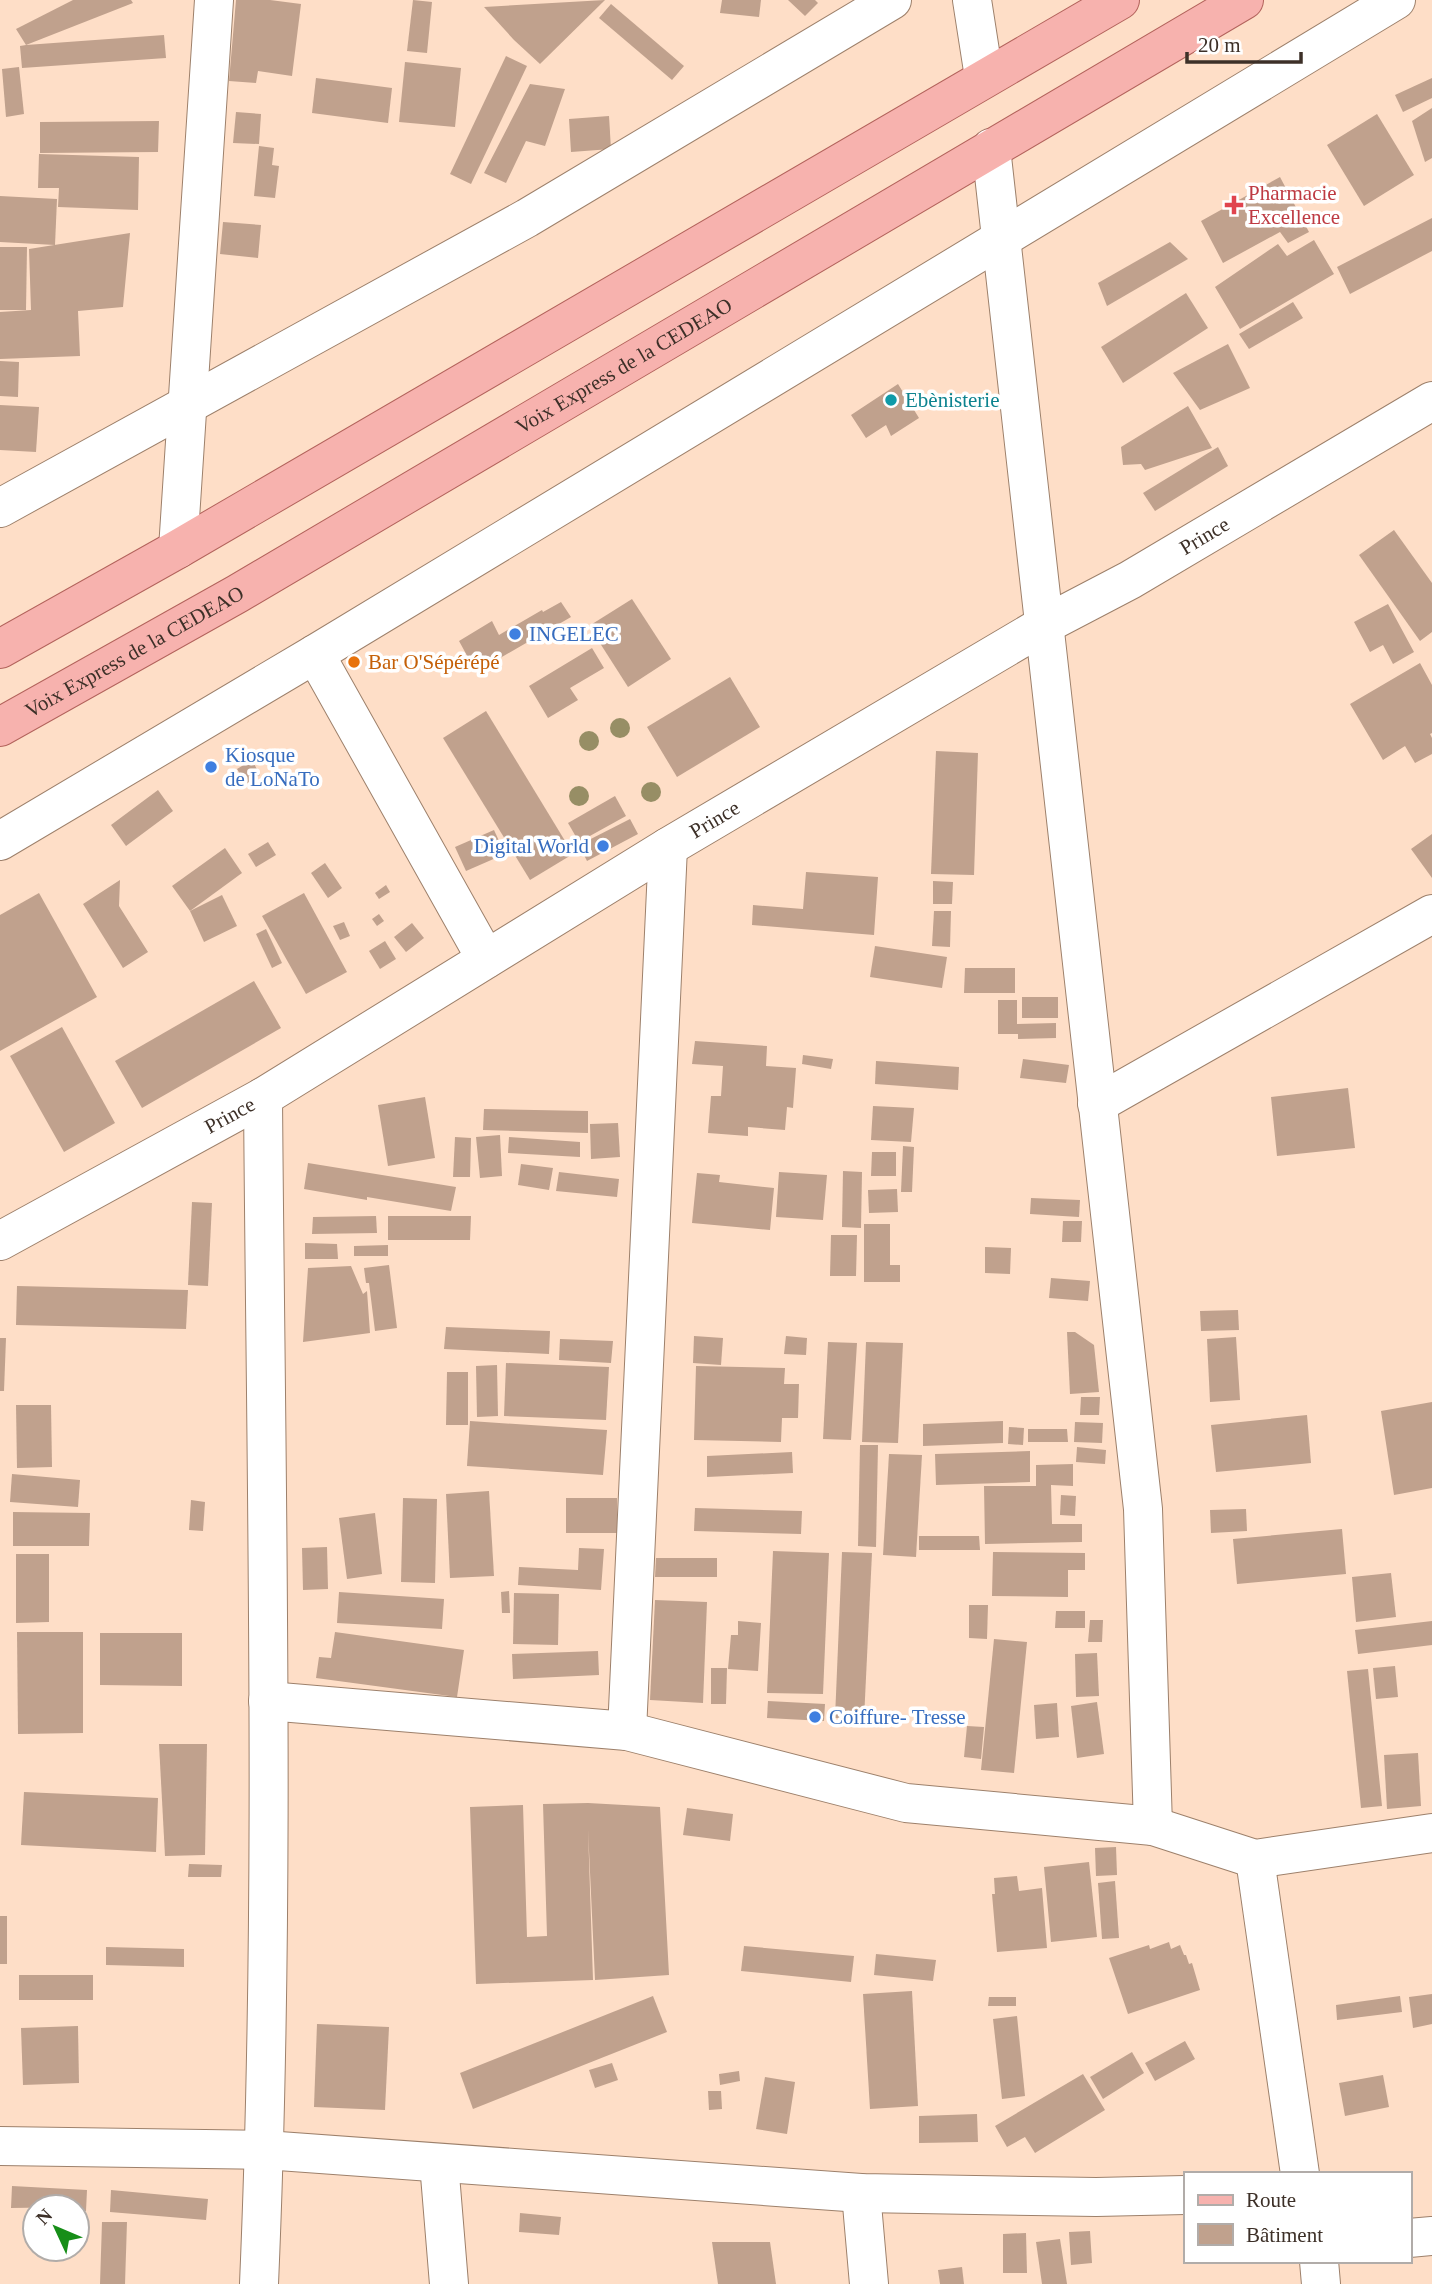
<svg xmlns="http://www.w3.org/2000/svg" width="1432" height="2284" viewBox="0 0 1432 2284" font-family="'Times New Roman',serif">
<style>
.building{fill:#c0a18d}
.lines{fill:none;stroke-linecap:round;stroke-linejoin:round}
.street-casing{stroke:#9d806b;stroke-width:40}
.primary-casing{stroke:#b3635c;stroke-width:40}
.street{stroke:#fff;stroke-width:38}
.primary{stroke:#f7b2ae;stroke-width:38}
.tree{fill:#978e65}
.health-dot{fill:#e0444e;stroke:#fff;stroke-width:2.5}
.culture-dot{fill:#0f9aa8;stroke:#fff;stroke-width:2.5}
.shop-dot{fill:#3f7fe0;stroke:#fff;stroke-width:2.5}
.food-dot{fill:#e8710a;stroke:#fff;stroke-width:2.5}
.labels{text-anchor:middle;stroke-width:7;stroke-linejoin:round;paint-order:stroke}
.health-label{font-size:21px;fill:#be3a42;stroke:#fff;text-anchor:start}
.street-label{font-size:21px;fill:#3d3028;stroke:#fff}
.culture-label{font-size:21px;fill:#0d838f;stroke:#fff;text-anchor:start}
.shop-label{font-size:21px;fill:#366cbe;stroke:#fff;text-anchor:start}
.food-label{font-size:21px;fill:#c56008;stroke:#fff;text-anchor:start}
</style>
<rect width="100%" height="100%" fill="#fedec7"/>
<g class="building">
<polygon points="73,0 131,0 133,3 26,45 16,29"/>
<polygon points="236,0 270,0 301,4 292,76 258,71 256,83 229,81"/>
<polygon points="413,0 432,2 427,53 407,51"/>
<polygon points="605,0 540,64 514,40 484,7"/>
<polygon points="722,0 761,0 759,17 720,13"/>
<polygon points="788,0 815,0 818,3 805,16"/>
<polygon points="611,4 684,66 672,80 599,18"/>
<polygon points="164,35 166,58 22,68 20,46 26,45"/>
<polygon points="506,56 527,66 471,184 450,174"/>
<polygon points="405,62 461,68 455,127 399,122"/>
<polygon points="19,67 24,114 6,117 2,69"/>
<polygon points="316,78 392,88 388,123 312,113"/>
<polygon points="1432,78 1432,98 1403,112 1395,95"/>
<polygon points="530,84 565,89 545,146 526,141 506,183 484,173"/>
<polygon points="1432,108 1432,158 1425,162 1412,121"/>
<polygon points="236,112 261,114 259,144 233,143"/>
<polygon points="1377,114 1414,175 1364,206 1327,145"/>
<polygon points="609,116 611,149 571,152 569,119"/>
<polygon points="159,121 158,152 40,153 40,122"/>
<polygon points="259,146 274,148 272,165 279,166 275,198 254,196"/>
<polygon points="39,154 139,157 138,210 58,207 59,188 38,188"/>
<polygon points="1280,177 1309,232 1288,243 1280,232 1223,263 1201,221"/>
<polygon points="0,196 57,199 55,245 0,242"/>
<polygon points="1432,218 1432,251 1350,294 1337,267"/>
<polygon points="223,222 261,225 258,258 220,254"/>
<polygon points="130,233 123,307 78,311 80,356 0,359 0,312 31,310 29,249"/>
<polygon points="1314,240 1334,274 1240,329 1215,287 1278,244 1287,256"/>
<polygon points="1170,242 1188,259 1107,306 1098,283"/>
<polygon points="0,247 27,247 26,310 0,310"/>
<polygon points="1186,293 1208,328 1123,383 1101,347"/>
<polygon points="1293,302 1303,318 1249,349 1239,334"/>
<polygon points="1228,344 1250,388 1200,410 1173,373"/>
<polygon points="0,361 19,362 18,397 0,396"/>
<polygon points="898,384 919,418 891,436 886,425 866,438 851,415"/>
<polygon points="0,405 39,407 36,452 0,450"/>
<polygon points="1188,406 1212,448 1145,470 1141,464 1123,465 1121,447"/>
<polygon points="1218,447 1228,466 1155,511 1143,493"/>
<polygon points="1394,530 1432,583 1432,632 1420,641 1359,555"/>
<polygon points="632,599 671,659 628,687 589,626"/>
<polygon points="561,602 571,617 476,672 459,641 492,621 499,635 542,610 543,612"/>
<polygon points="1388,604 1414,652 1393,664 1383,645 1370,652 1354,622"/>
<polygon points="592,648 604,668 570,688 578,700 548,718 529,686"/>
<polygon points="1420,663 1432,685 1432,733 1430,734 1432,738 1432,754 1415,763 1405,746 1383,760 1350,704"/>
<polygon points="730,677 760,727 677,777 647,727"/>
<polygon points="486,711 573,854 530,880 443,738"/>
<polygon points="936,751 978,753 974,875 931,874"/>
<polygon points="252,760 260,775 246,784 237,769"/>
<polygon points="158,790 173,811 126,846 111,825"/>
<polygon points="615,796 626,816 579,842 568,823"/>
<polygon points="630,819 638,834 587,861 579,845"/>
<polygon points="494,830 505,854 466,871 455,847"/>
<polygon points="1432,834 1432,878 1411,849"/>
<polygon points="268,842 276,855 256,867 248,854"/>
<polygon points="225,848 242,873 190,911 172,886"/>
<polygon points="325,863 342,888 328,898 311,873"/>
<polygon points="806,872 878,877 874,935 752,925 753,905 803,909"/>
<polygon points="120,880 119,906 148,952 123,968 83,904"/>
<polygon points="933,881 953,882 952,904 933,904"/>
<polygon points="386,885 390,892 379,899 375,893"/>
<polygon points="39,893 97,997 0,1051 0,915"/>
<polygon points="304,893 347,972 306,994 262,916"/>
<polygon points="222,895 237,926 204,942 190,911"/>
<polygon points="934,911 951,911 950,947 932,946"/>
<polygon points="379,914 384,921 377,926 372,919"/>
<polygon points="344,922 350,936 340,940 333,926"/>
<polygon points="412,923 424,938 406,952 394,937"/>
<polygon points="266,929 282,963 272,968 256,934"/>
<polygon points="385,941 396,959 380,969 369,951"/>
<polygon points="875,946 947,957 942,988 870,977"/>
<polygon points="965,968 1015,968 1015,993 964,993"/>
<polygon points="254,981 281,1028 142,1108 115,1061"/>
<rect x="1022" y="997" width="36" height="21"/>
<polygon points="998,1000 1017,1000 1017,1024 1056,1023 1056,1038 1018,1039 1018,1034 998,1034"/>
<polygon points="62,1027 115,1123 64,1152 10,1056"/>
<polygon points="695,1041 767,1046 766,1066 796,1068 793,1108 787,1107 785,1130 748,1127 748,1136 708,1133 711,1096 721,1096 723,1066 692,1064"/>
<polygon points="803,1055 833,1059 831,1069 802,1064"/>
<polygon points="1023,1059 1069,1065 1066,1083 1020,1078"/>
<polygon points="876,1061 959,1067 958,1090 875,1084"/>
<polygon points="1348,1088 1355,1148 1277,1156 1271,1097"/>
<polygon points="425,1097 435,1158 388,1166 378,1105"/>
<polygon points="873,1106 914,1108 911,1142 871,1140"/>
<polygon points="484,1109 588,1111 588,1133 483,1130"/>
<polygon points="618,1123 620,1157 591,1159 590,1124"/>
<polygon points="500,1135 502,1176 480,1178 476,1137"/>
<polygon points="455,1137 471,1138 470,1177 453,1177"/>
<polygon points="509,1137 580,1142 580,1157 508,1153"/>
<polygon points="903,1146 914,1147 912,1192 901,1192"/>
<polygon points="872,1152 896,1152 896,1176 871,1176"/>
<polygon points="308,1163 456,1187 451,1211 367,1197 367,1200 304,1189"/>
<polygon points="521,1164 553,1168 549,1190 518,1185"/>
<polygon points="843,1171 862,1172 861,1228 842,1227"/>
<polygon points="559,1172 619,1179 617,1197 556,1191"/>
<polygon points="779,1172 827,1175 823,1220 776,1217"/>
<polygon points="697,1173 720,1175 719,1182 774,1188 770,1230 692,1223"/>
<polygon points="897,1189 898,1212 869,1213 868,1190"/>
<polygon points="1031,1198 1080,1200 1079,1217 1030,1214"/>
<polygon points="192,1202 212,1203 208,1286 188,1285"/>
<polygon points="376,1216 377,1233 312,1234 313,1217"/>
<polygon points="388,1216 471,1216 470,1240 388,1240"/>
<polygon points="1063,1221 1082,1221 1081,1242 1062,1242"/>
<polygon points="864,1224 890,1224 890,1265 900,1265 900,1282 864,1282"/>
<polygon points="831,1235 857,1235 856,1276 830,1276"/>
<polygon points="305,1243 337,1244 338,1259 305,1259"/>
<polygon points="388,1245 388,1256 354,1256 354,1246"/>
<polygon points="985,1247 1011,1248 1010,1274 985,1273"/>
<polygon points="389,1265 397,1328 375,1331 369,1283 366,1283 364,1268"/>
<polygon points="351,1266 363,1294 367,1291 370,1333 303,1342 308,1268"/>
<polygon points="1051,1278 1090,1281 1088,1301 1049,1298"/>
<polygon points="17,1286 188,1290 186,1329 16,1325"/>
<polygon points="1238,1310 1239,1330 1201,1331 1200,1311"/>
<polygon points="446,1327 550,1331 549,1354 444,1349"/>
<polygon points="1067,1332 1075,1332 1094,1345 1099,1392 1070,1394"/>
<polygon points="694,1336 723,1338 721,1365 693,1363"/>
<polygon points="786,1336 807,1338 806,1355 784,1354"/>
<polygon points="1236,1337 1240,1400 1210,1402 1207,1339"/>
<polygon points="0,1338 6,1338 4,1391 0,1391"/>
<polygon points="560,1339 613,1341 611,1363 559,1360"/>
<polygon points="828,1342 857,1343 851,1440 823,1439"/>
<polygon points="866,1342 903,1343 898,1443 862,1442"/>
<polygon points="506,1363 609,1367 606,1420 504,1416"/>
<polygon points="497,1365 498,1416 477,1417 476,1366"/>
<polygon points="696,1366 785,1368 784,1384 799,1384 798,1418 782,1418 781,1442 694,1440"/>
<polygon points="447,1372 468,1372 468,1425 446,1425"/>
<polygon points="1081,1397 1100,1397 1099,1415 1080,1415"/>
<polygon points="1432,1402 1432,1488 1394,1495 1381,1411"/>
<polygon points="16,1405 51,1405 52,1467 17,1468"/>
<polygon points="1307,1415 1311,1463 1216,1472 1211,1425"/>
<polygon points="470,1421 607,1430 603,1475 467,1466"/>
<polygon points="1003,1421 1003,1443 923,1446 923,1424"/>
<polygon points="1075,1422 1103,1423 1102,1443 1074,1442"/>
<polygon points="1009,1427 1024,1428 1023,1445 1008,1444"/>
<polygon points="1028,1429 1067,1429 1068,1442 1028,1442"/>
<polygon points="860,1445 878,1445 876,1547 858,1546"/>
<polygon points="1077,1447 1106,1450 1105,1464 1076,1462"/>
<polygon points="1030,1451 1030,1482 936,1485 935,1454"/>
<polygon points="792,1452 793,1473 707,1477 707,1456"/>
<polygon points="889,1454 922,1455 916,1557 883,1555"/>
<polygon points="1073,1464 1073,1486 1051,1485 1052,1524 1082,1524 1082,1542 985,1544 984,1486 1036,1486 1036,1465"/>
<polygon points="12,1474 80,1480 78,1507 10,1502"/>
<polygon points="489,1491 494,1576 450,1578 446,1494"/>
<polygon points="1061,1495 1076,1496 1075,1516 1060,1515"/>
<polygon points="403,1498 437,1499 435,1583 401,1582"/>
<rect x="566" y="1498" width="51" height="35"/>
<polygon points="191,1500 205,1502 203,1531 189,1530"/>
<polygon points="695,1508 802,1511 801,1534 694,1531"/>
<polygon points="1246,1509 1247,1531 1211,1533 1210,1510"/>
<polygon points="13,1512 90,1513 89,1546 13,1546"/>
<polygon points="375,1513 382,1574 347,1579 339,1518"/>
<polygon points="1342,1529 1346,1574 1237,1584 1233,1539"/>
<polygon points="919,1536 979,1536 980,1550 919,1550"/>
<polygon points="327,1547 328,1589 303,1590 302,1548"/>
<polygon points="579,1548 604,1549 601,1590 518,1585 519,1567 578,1570"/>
<polygon points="773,1551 829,1553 823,1694 767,1693"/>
<polygon points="842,1552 872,1553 864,1719 835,1718"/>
<polygon points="993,1552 1085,1553 1085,1570 1068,1570 1068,1597 992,1596"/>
<polygon points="16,1554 49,1554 49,1622 16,1623"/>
<polygon points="656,1558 717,1558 717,1577 655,1577"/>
<polygon points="1391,1573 1396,1617 1356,1622 1352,1577"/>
<polygon points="509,1591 510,1613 502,1613 501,1592"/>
<polygon points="339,1592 444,1599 442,1629 337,1623"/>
<polygon points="514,1593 559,1594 558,1645 513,1644"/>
<polygon points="655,1600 707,1602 703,1703 650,1700"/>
<polygon points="969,1605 988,1605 987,1639 969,1638"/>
<polygon points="1056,1611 1085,1611 1085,1628 1055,1628"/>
<polygon points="1090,1620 1103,1620 1102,1642 1088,1642"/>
<polygon points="738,1621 761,1623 758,1671 728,1669 731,1635 738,1635"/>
<polygon points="1432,1621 1432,1645 1358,1654 1355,1630"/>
<polygon points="17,1632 83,1632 83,1733 18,1734"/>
<polygon points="335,1632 464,1650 457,1697 316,1678 319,1657 331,1658"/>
<polygon points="100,1633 182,1633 182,1686 100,1685"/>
<polygon points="994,1639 1027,1642 1014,1773 981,1770"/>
<polygon points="598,1651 599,1675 513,1679 512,1654"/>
<polygon points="1097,1653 1099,1696 1076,1697 1075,1654"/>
<polygon points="1395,1666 1398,1697 1376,1699 1373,1668"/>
<polygon points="711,1668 727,1668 726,1704 711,1704"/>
<polygon points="1368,1669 1382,1806 1361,1808 1347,1671"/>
<polygon points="768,1701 825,1704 824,1721 767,1718"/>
<polygon points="1097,1702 1104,1754 1077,1758 1071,1706"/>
<polygon points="1057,1703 1059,1737 1036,1739 1034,1705"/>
<polygon points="967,1726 984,1727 981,1759 964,1757"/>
<polygon points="159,1744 207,1744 205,1855 165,1856"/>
<polygon points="1418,1753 1421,1806 1387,1809 1384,1755"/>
<polygon points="24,1792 158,1798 156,1852 21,1845"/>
<polygon points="588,1803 660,1807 669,1975 595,1980 588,1829 593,1980 476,1984 470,1807 523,1805 527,1937 547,1936 543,1804"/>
<polygon points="687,1808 733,1814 730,1841 683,1835"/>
<polygon points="1116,1847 1117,1875 1096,1876 1095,1848"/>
<polygon points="1089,1862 1097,1937 1051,1942 1044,1867"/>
<polygon points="189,1864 222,1865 221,1877 188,1877"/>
<polygon points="1017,1876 1019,1891 1042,1888 1047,1948 997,1952 992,1894 995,1894 994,1878"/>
<polygon points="1115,1881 1119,1938 1102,1939 1098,1883"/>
<rect x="0" y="1916" width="7" height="48"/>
<polygon points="1169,1942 1171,1949 1180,1945 1184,1955 1186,1955 1189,1964 1192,1963 1200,1990 1128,2014 1109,1958 1149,1945 1150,1949"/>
<polygon points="744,1946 854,1956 851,1982 741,1971"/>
<polygon points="106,1947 184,1949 184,1967 106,1965"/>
<polygon points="876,1954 936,1960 933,1981 874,1975"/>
<rect x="19" y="1975" width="74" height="25"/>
<polygon points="912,1991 918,2106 870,2109 863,1994"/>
<polygon points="1432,1994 1432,2024 1413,2028 1409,1997"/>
<polygon points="653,1996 667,2032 473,2109 460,2073"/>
<polygon points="1400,1996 1402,2012 1337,2020 1336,2005"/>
<polygon points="989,1997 1016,1997 1016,2006 988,2006"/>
<polygon points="1017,2016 1025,2096 1002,2099 993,2019"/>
<polygon points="317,2024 389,2027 385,2110 314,2107"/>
<polygon points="78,2026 79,2083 23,2085 21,2028"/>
<polygon points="1185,2041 1195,2059 1155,2081 1145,2063"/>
<polygon points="1132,2052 1144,2073 1103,2099 1090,2077"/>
<polygon points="612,2063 618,2080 595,2088 589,2070"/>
<polygon points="739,2071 740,2081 720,2085 719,2074"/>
<polygon points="1083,2074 1105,2110 1035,2153 1025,2137 1007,2147 995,2126"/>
<polygon points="1383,2075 1389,2107 1345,2116 1339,2083"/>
<polygon points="765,2077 795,2082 787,2134 756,2129"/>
<polygon points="708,2091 721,2091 722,2109 709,2110"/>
<polygon points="977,2114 978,2142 919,2143 919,2116"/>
<polygon points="12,2186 87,2190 86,2211 77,2211 77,2207 11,2208"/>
<polygon points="111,2190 208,2199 206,2220 110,2212"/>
<polygon points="520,2213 561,2217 559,2235 519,2232"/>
<polygon points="102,2222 127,2222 125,2284 100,2284"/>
<polygon points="1090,2231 1092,2263 1071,2265 1069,2232"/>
<polygon points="1026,2233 1027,2273 1003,2273 1003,2234"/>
<polygon points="1060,2239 1067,2284 1042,2284 1036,2242"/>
<polygon points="712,2242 770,2242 776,2284 718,2284"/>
<polygon points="962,2267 964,2284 940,2284 938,2270"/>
</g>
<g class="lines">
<g class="street-casing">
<g id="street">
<polyline points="972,0 984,77"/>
<polyline points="991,148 1143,1509 1153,1826"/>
<polyline points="0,508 527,218 892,0"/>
<polyline points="178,549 214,0"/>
<polyline points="315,654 486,959"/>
<polyline points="0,841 315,654 1396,0"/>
<polyline points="1097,1104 1432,914"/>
<path id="s1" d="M0 1241 263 1097 668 847 1044 625 1130 580 1432 401"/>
<polyline points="268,1701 627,1731 906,1803 1153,1826 1255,1859 1432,1833"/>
<polyline points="627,1731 668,847"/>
<polyline points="1255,1859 1300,2174"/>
<polyline points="0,2146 265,2150 861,2193 1096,2197 1185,2195"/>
<polyline points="439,2163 449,2284"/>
<polyline points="861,2193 869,2284"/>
<polyline points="1409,2238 1432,2236"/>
<polyline points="1319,2261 1321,2284"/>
<path d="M259 2284C276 1889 266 1492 263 1097"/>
</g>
</g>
<g class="primary-casing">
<g id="primary">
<polyline points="0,649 178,549 1120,0"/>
<path id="s2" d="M0 727 237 594 1244 0"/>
</g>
</g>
<use href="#street" class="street"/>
<use href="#primary" class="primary"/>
</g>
<g class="tree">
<circle cx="620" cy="728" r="10"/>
<circle cx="589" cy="741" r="10"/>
<circle cx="651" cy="792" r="10"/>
<circle cx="579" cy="796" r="10"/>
</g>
<path class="health-dot" d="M1230.5 194.5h7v7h7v7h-7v7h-7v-7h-7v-7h7z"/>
<circle class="culture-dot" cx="891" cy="400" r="7"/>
<g class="shop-dot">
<circle cx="515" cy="634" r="7"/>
<circle cx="211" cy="767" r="7"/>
<circle cx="603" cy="846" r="7"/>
<circle cx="815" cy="1717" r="7"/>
</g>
<circle class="food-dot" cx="354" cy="662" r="7"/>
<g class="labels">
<g class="health-label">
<text x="1248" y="200">Pharmacie<tspan x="1248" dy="24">Excellence</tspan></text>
</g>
<g class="street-label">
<text dy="7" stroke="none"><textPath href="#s2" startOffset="721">Voix Express de la CEDEAO</textPath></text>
<text dy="7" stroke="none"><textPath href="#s1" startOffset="1396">Prince</textPath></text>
<text dy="7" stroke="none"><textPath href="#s2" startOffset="154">Voix Express de la CEDEAO</textPath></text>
<text dy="7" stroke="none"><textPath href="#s1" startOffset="830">Prince</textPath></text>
<text dy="7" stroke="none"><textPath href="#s1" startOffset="262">Prince</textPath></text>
</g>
<g class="culture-label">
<text x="905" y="407">Ebènisterie</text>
</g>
<g class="shop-label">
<text x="529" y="641">INGELEC</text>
<text x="225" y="762">Kiosque<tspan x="225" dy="24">de LoNaTo</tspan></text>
<text x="589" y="853" text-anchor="end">Digital World</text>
<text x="829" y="1724">Coiffure- Tresse</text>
</g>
<g class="food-label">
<text x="368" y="669">Bar O'Sépérépé</text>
</g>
</g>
<rect x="1184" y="2172" width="228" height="91" fill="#ffffff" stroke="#b1aca9" stroke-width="2"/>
<rect x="1198" y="2195" width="35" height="10" fill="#f7b2ae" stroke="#b1aca9" stroke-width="2"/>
<text x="1246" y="2207" font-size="21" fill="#3d3028">Route</text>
<rect x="1198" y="2224" width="35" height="21" fill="#c0a18d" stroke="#b1aca9" stroke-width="2"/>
<text x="1246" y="2242" font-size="21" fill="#3d3028">Bâtiment</text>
<g transform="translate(56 2228) rotate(314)"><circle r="33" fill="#ffffff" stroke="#b1aca9" stroke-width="2"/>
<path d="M0-5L12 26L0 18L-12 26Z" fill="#178e18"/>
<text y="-10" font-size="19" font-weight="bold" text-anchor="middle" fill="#3d3028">N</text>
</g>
<path d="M1187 52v10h114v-10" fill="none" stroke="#3d3028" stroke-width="3.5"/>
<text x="1198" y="52" font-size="21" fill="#3d3028" stroke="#ffffff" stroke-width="5" paint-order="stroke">20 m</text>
</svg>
